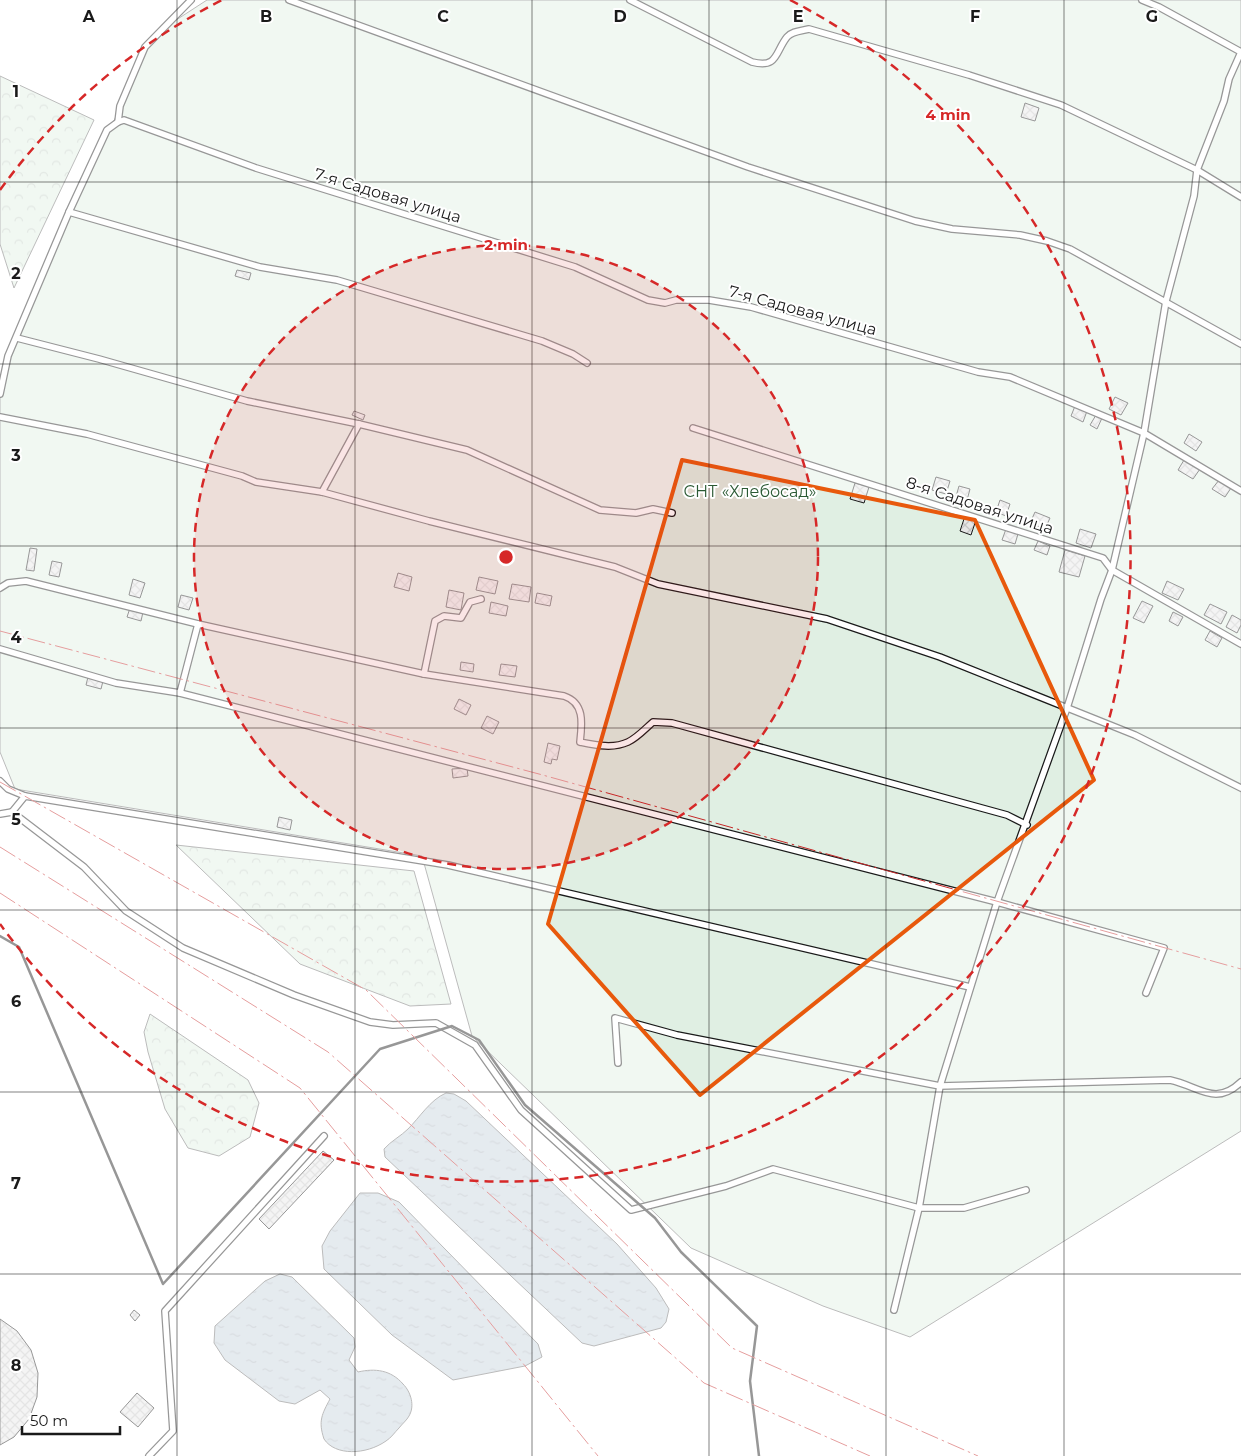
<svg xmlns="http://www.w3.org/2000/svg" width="1241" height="1456" viewBox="0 0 1241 1456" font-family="Montserrat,sans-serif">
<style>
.forest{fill:url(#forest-crowns);stroke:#6a6a6a}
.garden{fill:#e0efe3;stroke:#6a6a6a}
.water{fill:url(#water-ripples);stroke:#6a6a6a}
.building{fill:url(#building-cross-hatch);stroke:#1a1a1a}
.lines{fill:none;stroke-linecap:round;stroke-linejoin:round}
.service-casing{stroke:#1a1a1a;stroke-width:8}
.service{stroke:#fff;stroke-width:5.5}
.wall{stroke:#1a1a1a;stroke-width:2.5}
.power{stroke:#c62828;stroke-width:1;stroke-dasharray:18 4 2.5 4;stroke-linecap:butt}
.marked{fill:none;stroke:#e8590c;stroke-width:4;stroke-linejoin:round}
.grid{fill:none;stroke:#1a1a1a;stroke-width:1;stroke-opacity:0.55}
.ring{fill:none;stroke:#d62828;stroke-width:2.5;stroke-dasharray:9 6}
.labels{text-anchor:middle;stroke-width:4;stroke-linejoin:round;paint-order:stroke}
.street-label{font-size:16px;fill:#1a1a1a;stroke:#fff}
.park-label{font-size:16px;fill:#2b5a34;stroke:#fff}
.grid-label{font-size:16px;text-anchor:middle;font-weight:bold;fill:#1a1a1a;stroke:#fff;stroke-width:4;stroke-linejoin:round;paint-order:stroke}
.centre{fill:#d62828;stroke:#fff;stroke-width:2.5}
.ring-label{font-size:15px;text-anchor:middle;font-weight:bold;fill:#d62828;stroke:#fff;stroke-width:4;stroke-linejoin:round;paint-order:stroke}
</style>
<defs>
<pattern id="forest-crowns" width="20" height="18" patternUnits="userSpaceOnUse" patternTransform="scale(1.25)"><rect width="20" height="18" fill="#e0efe3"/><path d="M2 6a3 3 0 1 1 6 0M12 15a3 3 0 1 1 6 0" fill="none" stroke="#c0ccc2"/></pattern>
<pattern id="water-ripples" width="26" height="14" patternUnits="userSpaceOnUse" patternTransform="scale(1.25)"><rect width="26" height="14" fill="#c6d2dc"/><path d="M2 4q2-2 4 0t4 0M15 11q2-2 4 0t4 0" fill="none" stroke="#aab4bc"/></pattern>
<pattern id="building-cross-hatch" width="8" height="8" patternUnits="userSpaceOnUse" patternTransform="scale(1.25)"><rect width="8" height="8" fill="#e6e6e6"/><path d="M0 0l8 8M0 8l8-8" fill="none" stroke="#c5c5c5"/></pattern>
</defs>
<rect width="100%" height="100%" fill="#fff"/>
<g class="forest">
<polygon points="0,76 94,120 14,288 0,244"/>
<polygon points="176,845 414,871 451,1004 410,1006 300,964"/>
<polygon points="150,1014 248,1080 259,1103 250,1137 219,1156 188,1148 165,1109 148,1052 144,1032"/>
</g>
<polygon class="garden" points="207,0 1241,0 1241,1131 910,1337 823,1306 691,1248 472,1036 422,856 15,789 0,752 0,394 2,373 66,226 153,35"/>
<g class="water">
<path d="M446 1093 454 1094 466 1101 617 1244 656 1288 669 1309 666 1322 661 1328 594 1346 582 1343 385 1157 384 1149C391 1141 401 1136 408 1129 420 1117 430 1100 446 1093Z"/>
<polygon points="360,1193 378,1193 399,1202 538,1344 542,1357 525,1366 453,1380 392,1335 324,1269 322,1246 330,1231"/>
<path d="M280 1274 292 1277 354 1338 355 1347 349 1360 358 1372C375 1368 391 1370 403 1384 411 1392 415 1406 409 1416 407 1420 402 1424 399 1428 395 1432 391 1438 386 1441 366 1455 335 1456 324 1439 318 1421 322 1414 330 1399L320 1390 295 1404 279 1401 225 1360 214 1343 215 1326 265 1281Z"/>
</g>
<g class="building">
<polygon points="1025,103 1039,108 1035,121 1021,117"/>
<polygon points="237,270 251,273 249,280 235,276"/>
<polygon points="1115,397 1128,403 1121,415 1109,409"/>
<polygon points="1075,406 1087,411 1083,422 1071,416"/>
<polygon points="354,411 365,415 363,420 352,415"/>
<polygon points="1096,415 1102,418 1097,429 1090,425"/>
<polygon points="1189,434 1202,442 1196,451 1184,443"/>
<polygon points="1184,460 1200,469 1193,479 1178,470"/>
<polygon points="936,477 950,481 946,494 932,490"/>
<polygon points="1219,480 1231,488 1225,497 1212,489"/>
<polygon points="855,483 869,487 864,503 850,499"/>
<polygon points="959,486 970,489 966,504 955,500"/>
<polygon points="1000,500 1010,504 1006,516 996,512"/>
<polygon points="1035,512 1050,518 1045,529 1030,523"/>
<polygon points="965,516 976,520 971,535 960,531"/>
<polygon points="1006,529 1018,534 1015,544 1002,540"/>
<polygon points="1080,529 1096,534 1091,548 1076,543"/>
<polygon points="1038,541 1050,546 1047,555 1034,550"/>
<polygon points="30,548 37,549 34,571 26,570"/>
<polygon points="1065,550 1085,556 1079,577 1059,572"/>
<polygon points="52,561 62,563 59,577 49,575"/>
<polygon points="398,573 412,577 409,591 394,587"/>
<polygon points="479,577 498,581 495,594 476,590"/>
<polygon points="133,579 145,583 140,598 129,595"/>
<polygon points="1167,581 1184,589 1178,600 1162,593"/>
<polygon points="512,584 531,587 529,602 509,599"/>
<polygon points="449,590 464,593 461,610 446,607"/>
<polygon points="537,593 552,596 550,606 535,603"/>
<polygon points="181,595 193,598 189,610 178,607"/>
<polygon points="1142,601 1153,606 1144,623 1133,618"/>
<polygon points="491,602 508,606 506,616 489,613"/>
<polygon points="1210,604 1227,612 1221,624 1204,615"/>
<polygon points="130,608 143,612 141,621 127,617"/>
<polygon points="1173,612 1183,617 1178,626 1169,621"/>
<polygon points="1232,615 1241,620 1241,625 1237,633 1226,627"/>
<polygon points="1210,631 1222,638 1217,647 1205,640"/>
<polygon points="461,662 474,664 473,672 460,670"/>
<polygon points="501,664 517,666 515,677 499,675"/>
<polygon points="88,677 103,681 101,689 86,685"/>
<polygon points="459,699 471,705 466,715 454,709"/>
<polygon points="487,716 499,722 493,734 481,728"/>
<polygon points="548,743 560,746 557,760 552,759 551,764 544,762"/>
<polygon points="467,768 468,776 453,778 452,769"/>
<polygon points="279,817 292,820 290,830 277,827"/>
<polygon points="323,1151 334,1160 269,1229 259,1219"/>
<polygon points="134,1310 140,1315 135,1321 130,1315"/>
<polygon points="0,1319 17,1331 31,1350 38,1373 37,1397 29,1419 14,1437 0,1445"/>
<polygon points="137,1393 154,1408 138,1427 120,1412"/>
</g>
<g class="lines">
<g class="service-casing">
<g id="service">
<polyline points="289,0 748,167 915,221 952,229 1020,235 1047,241 1070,249 1241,344"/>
<path d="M630 0 752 62C778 69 775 52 787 37 792 31 801 31 809 29L969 75 1061 105 1197 170 1241 197"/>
<polyline points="1142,0 1159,7 1241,52"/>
<polyline points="118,122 124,120 256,168 575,267 648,300 665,303 676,300 709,300 751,307 978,372 1010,377 1144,433 1241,491"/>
<polyline points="69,212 260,267 337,280 542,341 573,354 587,363"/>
<polyline points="17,338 99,359 247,401 359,424 467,450 600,510 636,513 653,509 672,513"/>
<polyline points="0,394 8,356 69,212 107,130 118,122 120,106 145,47 191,0"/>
<polyline points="0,417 87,434 242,476 256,482 322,492 429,521 615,567 658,584 827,619 940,657 1135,735 1241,788"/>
<polyline points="693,428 1103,558 1112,570 1241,644"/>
<polyline points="322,492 359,424"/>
<path d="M0 588 8 583 26 581 198 624 424 674 564 696C585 703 582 724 580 742 595 745 613 749 628 742 637 738 646 728 653 722L672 723 1007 815 1027 825"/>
<polyline points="0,649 116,683 180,693 997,902 1164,948 1146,993"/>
<polyline points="424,674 435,621 444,616 461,618 470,602 481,599"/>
<polyline points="180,693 198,624"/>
<polyline points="0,781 8,789 25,796"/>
<polyline points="12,812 25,796 448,865 970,987"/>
<polyline points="0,814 12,812 84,867 126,911 183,948 294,995 370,1022 393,1025 436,1023 475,1045 521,1110 631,1210 726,1186 773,1169 919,1208 964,1208 1026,1190"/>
<path d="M618 1063 615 1018 677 1035 940 1086 1170 1080C1199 1086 1215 1107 1241 1082"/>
<polyline points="894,1310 919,1208 940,1086 997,902 1067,708 1101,599 1112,570 1144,433 1166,301 1194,196 1197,170 1224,101 1229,79 1241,52"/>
<polyline points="149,1456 173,1431 165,1311 324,1136"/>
</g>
</g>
<use href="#service" class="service"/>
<polyline class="wall" points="0,936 19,947 163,1284 380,1049 452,1026 479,1040 525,1105 655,1218 681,1252 757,1326 750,1381 759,1456"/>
<g class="power">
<polyline points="0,631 539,774 1241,969"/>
<polyline points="0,782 366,990 732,1348 978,1456"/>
<polyline points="0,847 328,1052 704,1383 870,1456"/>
<polyline points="0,893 300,1088 598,1456"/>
</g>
</g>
<path d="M0 0H1241V1456H0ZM682 460 975 520 1094 780 700 1095 548 924Z" fill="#fff" fill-opacity=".55" fill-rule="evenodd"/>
<path class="marked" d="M682 460 975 520 1094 780 700 1095 548 924Z"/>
<path class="grid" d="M177 0V1456M355 0V1456M532 0V1456M709 0V1456M886 0V1456M1064 0V1456M0 182H1241M0 364H1241M0 546H1241M0 728H1241M0 910H1241M0 1092H1241M0 1274H1241"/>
<circle cx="506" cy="557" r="312" fill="#d62828" fill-opacity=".12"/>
<g class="ring">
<circle cx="506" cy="557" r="312"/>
<path d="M0 190A625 625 0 0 1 222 0M790 0A625 625 0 1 1 0 924"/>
</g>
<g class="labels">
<g class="street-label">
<text transform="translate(388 195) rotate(17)" y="6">7-я Садовая улица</text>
<text transform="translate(803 310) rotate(15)" y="6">7-я Садовая улица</text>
<text transform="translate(980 505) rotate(18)" y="6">8-я Садовая улица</text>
</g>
<g class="park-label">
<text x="750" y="497">СНТ «Хлебосад»</text>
</g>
</g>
<g class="grid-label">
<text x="89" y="22">A</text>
<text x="266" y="22">B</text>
<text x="443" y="22">C</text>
<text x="620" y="22">D</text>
<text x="798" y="22">E</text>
<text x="975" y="22">F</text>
<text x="1152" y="22">G</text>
<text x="16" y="97">1</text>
<text x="16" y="279">2</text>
<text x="16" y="461">3</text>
<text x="16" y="643">4</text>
<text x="16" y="825">5</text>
<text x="16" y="1007">6</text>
<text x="16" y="1189">7</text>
<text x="16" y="1371">8</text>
</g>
<circle cx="506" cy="557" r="8" class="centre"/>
<g class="ring-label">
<text x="948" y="120">4 min</text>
<text x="506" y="250">2 min</text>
</g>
<path d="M22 1426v8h98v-8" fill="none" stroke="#1a1a1a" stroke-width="2.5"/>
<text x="30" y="1426" font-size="15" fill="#1a1a1a" stroke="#ffffff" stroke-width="4" paint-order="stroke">50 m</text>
</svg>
